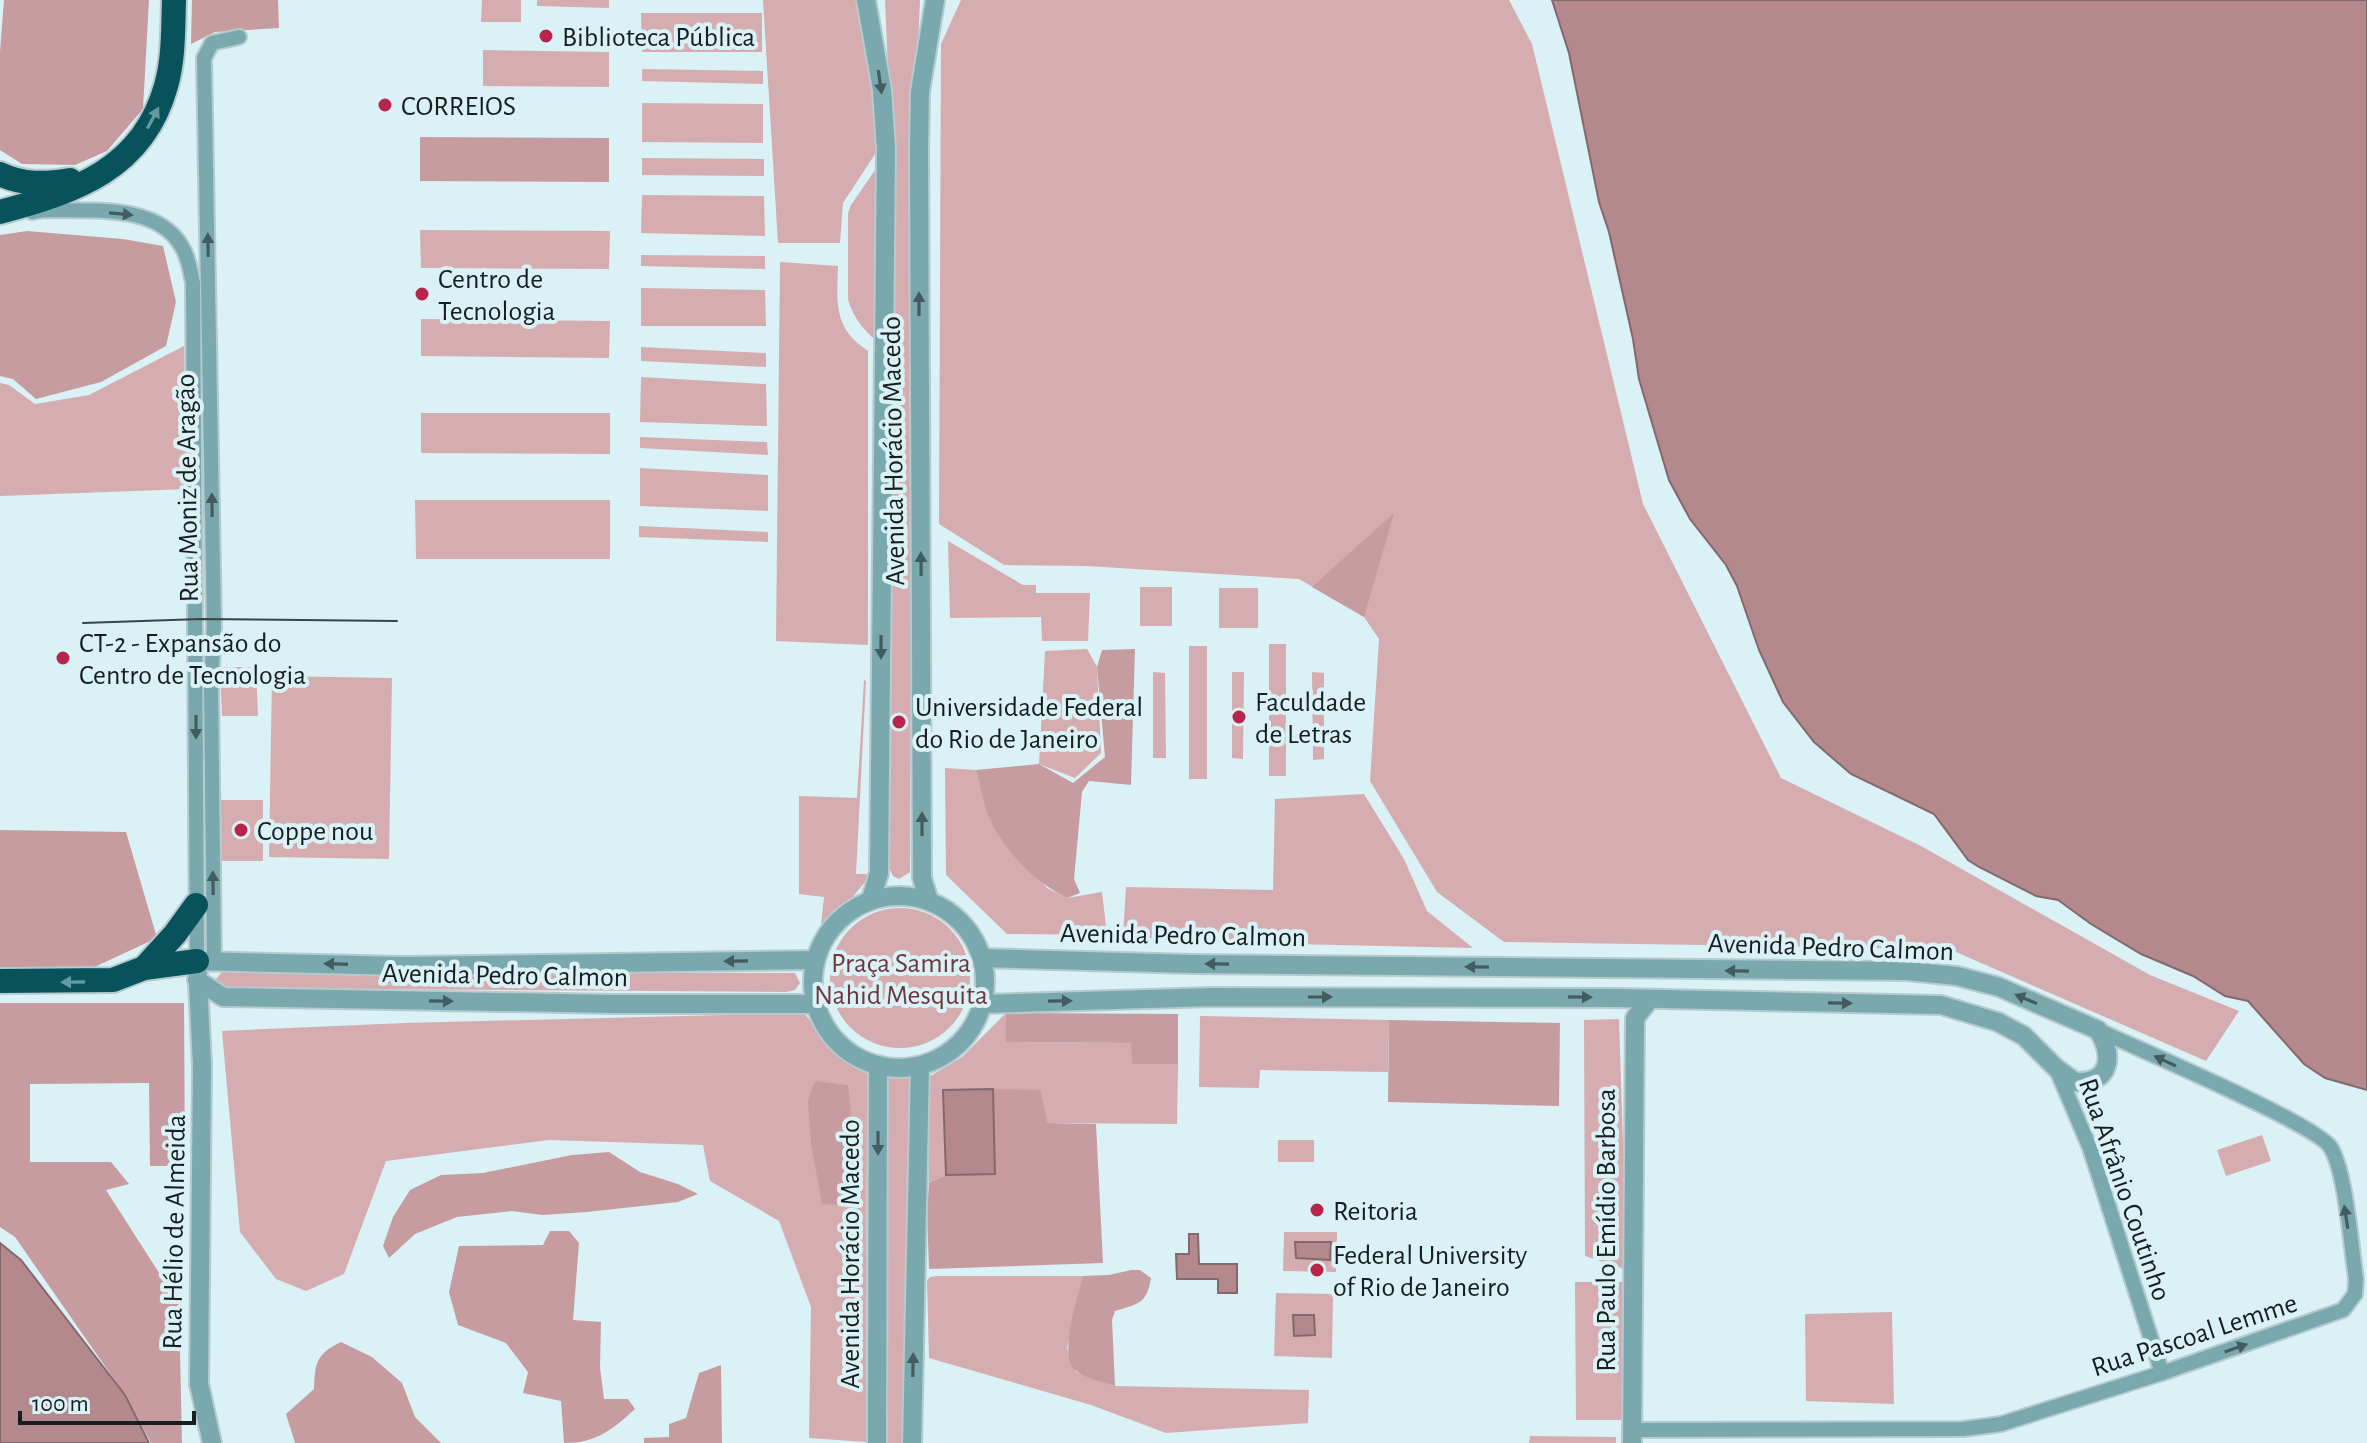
<svg xmlns="http://www.w3.org/2000/svg" width="2367" height="1443" viewBox="0 0 2367 1443" font-family="'Alegreya Sans',sans-serif">
<style>
.green{fill:#d5adb0}
.forest{fill:#c79ca0}
.water{fill:#b3898d;stroke:#84696c;stroke-width:2}
.lines{fill:none;stroke-linecap:round;stroke-linejoin:round}
.minor-casing{stroke:#b7cbce;stroke-width:18}
.tertiary-casing{stroke:#b7cbce;stroke-width:22}
.motorway-casing{stroke:#b7cbce;stroke-width:28}
.minor{stroke:#7aa8af;stroke-width:14}
.tertiary{stroke:#7aa8af;stroke-width:18}
.motorway{stroke:#08535b;stroke-width:24}
.tram{stroke:#394446;stroke-width:2}
.oneway{fill:#435c60}
.oneway2{fill:#669aa0}
.poi-dot{fill:#b7264a;stroke:#daf1f5;stroke-width:3}
.labels{text-anchor:middle;stroke-width:8;stroke-linejoin:round;paint-order:stroke}
.poi-label{font-size:28px;fill:#161e1f;stroke:#daf1f5;text-anchor:start}
.street-label{font-size:28px;fill:#161e1f;stroke:#daf1f5}
.park-label{font-size:28px;fill:#6f363e;stroke:#daf1f5}
</style>
<rect width="100%" height="100%" fill="#daf1f5"/>
<g class="green">
<polygon points="482,0 521,0 521,22 481,22"/>
<polygon points="537,0 609,0 609,8 537,6"/>
<polygon points="763,0 859,0 874,75 879,148 843,203 840,243 778,243"/>
<polygon points="885,0 920,0 913,167 910,872 899,879 893,876 889,867 892,164"/>
<polygon points="961,0 1509,0 1532,44 1643,504 1781,778 1921,846 2150,975 2239,1011 2206,1061 1949,949 1504,942 1437,892 1370,781 1379,639 1364,617 1299,579 1086,566 1004,565 939,524 941,44"/>
<polygon points="641,13 762,13 762,52 642,52"/>
<polygon points="483,50 609,52 609,87 483,86"/>
<polygon points="642,69 763,71 763,84 642,81"/>
<polygon points="642,103 763,104 763,143 642,142"/>
<polygon points="642,158 764,159 764,176 642,175"/>
<path d="M880 163 882 345C866 334 853 318 848 299V213L851 205Z"/>
<polygon points="642,195 764,196 765,236 641,233"/>
<polygon points="420,230 610,231 609,269 421,268"/>
<polygon points="641,255 765,256 765,269 641,266"/>
<path d="M780 262 838 266C837 303 833 328 868 351V645L776 641Z"/>
<polygon points="641,288 765,290 766,326 641,326"/>
<polygon points="421,319 610,321 609,358 421,356"/>
<polygon points="184,346 187,489 0,496 0,383 9,385 35,404 89,395"/>
<polygon points="641,347 766,353 766,367 641,361"/>
<polygon points="641,377 766,384 767,426 640,422"/>
<polygon points="421,413 610,413 610,454 421,453"/>
<polygon points="640,437 767,442 768,455 640,448"/>
<polygon points="640,468 768,475 768,511 640,506"/>
<polygon points="415,500 610,500 610,559 416,559"/>
<polygon points="639,526 768,532 768,542 639,537"/>
<polygon points="948,541 1023,585 1036,585 1036,593 1090,593 1088,641 1042,641 1041,617 950,618"/>
<rect x="1140" y="587" width="32" height="39"/>
<rect x="1219" y="588" width="39" height="40"/>
<rect x="1269" y="644" width="17" height="132"/>
<rect x="1189" y="646" width="18" height="133"/>
<polygon points="1087,649 1097,667 1101,753 1075,778 1039,764 1045,651"/>
<polygon points="220,667 256,667 258,716 222,716"/>
<polygon points="1153,672 1165,673 1166,758 1153,758"/>
<polygon points="1232,672 1244,672 1243,759 1232,758"/>
<polygon points="1312,672 1324,673 1324,759 1313,760"/>
<polygon points="272,676 392,678 389,859 269,857"/>
<polygon points="864,680 866,681 856,874 872,874 820,935 824,897 799,894 799,796 857,798"/>
<polygon points="945,768 976,770 991,822 1047,888 1067,898 1102,892 1107,935 1007,934 946,875"/>
<polygon points="1364,794 1404,859 1427,911 1473,948 1202,942 1123,936 1126,887 1273,890 1275,799"/>
<rect x="218" y="800" width="45" height="61"/>
<circle cx="900" cy="978" r="70"/>
<polygon points="222,972 795,973 800,983 795,990 786,992 220,988 216,979"/>
<polygon points="804,1013 828,1043 870,1074 867,1129 866,1442 809,1438 811,1307 779,1221 710,1181 703,1145 549,1140 386,1161 344,1274 306,1291 276,1279 240,1232 222,1031 405,1023"/>
<polygon points="1006,1013 1006,1042 1132,1043 1132,1064 1178,1064 1177,1124 1048,1123 1041,1090 944,1090 946,1175 929,1183 927,1078 962,1057"/>
<polygon points="1200,1016 1389,1020 1388,1072 1260,1070 1259,1088 1199,1087"/>
<polygon points="1619,1019 1627,1270 1585,1256 1584,1020"/>
<polygon points="878,1065 899,1068 920,1066 912,1443 877,1443"/>
<polygon points="2262,1135 2271,1161 2226,1176 2217,1150"/>
<rect x="1278" y="1140" width="36" height="22"/>
<polygon points="1284,1232 1337,1232 1336,1272 1283,1271"/>
<polygon points="938,1276 1083,1276 1067,1348 1076,1372 1115,1386 1309,1390 1308,1423 1166,1433 1091,1405 929,1358 927,1281 930,1277"/>
<polygon points="1575,1282 1625,1282 1622,1420 1576,1420"/>
<polygon points="1276,1293 1333,1294 1332,1358 1274,1356"/>
<polygon points="1892,1312 1894,1404 1806,1401 1805,1314"/>
<polygon points="1530,1436 1616,1437 1616,1443 1529,1443"/>
</g>
<g class="forest">
<polygon points="4,0 149,0 143,109 107,151 75,165 22,164 0,150 0,52"/>
<polygon points="192,0 278,0 279,28 215,32 191,44"/>
<polygon points="420,137 609,138 609,182 420,181"/>
<polygon points="27,231 123,239 163,246 176,302 166,346 101,382 36,399 13,379 0,376 0,235"/>
<polygon points="1394,513 1364,617 1312,587"/>
<path d="M1135 649 1131 785 1089 781 1082 792 1074 879 1080 893 1067 898C1036 883 1008 854 992 824 984 808 981 787 976 770L1039 764 1073 783 1105 757 1097 667 1102 650Z"/>
<polygon points="0,830 126,832 157,938 88,970 0,970"/>
<polygon points="0,1003 184,1003 185,1166 150,1166 149,1083 30,1084 30,1162 111,1162 129,1184 106,1190 179,1304 182,1443 151,1443 125,1395 15,1237 0,1227"/>
<polygon points="1006,1013 1178,1014 1178,1064 1132,1064 1131,1043 1006,1042"/>
<polygon points="1389,1020 1560,1023 1559,1106 1388,1102"/>
<polygon points="815,1081 848,1085 861,1206 822,1204 811,1144 808,1100"/>
<polygon points="993,1089 1041,1090 1048,1123 1096,1124 1103,1263 929,1269 927,1211 929,1183 946,1175 995,1173"/>
<polygon points="609,1152 640,1172 678,1184 698,1194 678,1202 587,1212 542,1215 512,1211 457,1217 415,1234 389,1258 383,1246 393,1217 410,1190 441,1175 483,1173 572,1155"/>
<path d="M550 1231H569L579 1243 573 1320 601 1322 600 1368 604 1399H628L635 1409C612 1430 596 1443 564 1443L561 1401 523 1393 528 1372 506 1343 458 1325 449 1292 459 1246 543 1245Z"/>
<path d="M1131 1270H1140L1151 1278C1147 1304 1138 1304 1115 1311L1112 1320 1115 1386C1103 1382 1083 1378 1074 1369 1059 1353 1078 1296 1083 1276L1109 1275Z"/>
<path d="M341 1342 372 1357 402 1383 415 1417 441 1443H295L286 1414 314 1389C315 1363 316 1354 341 1342Z"/>
<polygon points="721,1365 722,1443 644,1443 644,1438 669,1437 669,1424 686,1418 699,1373"/>
</g>
<g class="water">
<polygon points="1552,0 2367,0 2367,1090 2325,1078 2304,1064 2248,1001 2225,996 2193,976 2141,954 2091,924 2058,900 2036,896 1979,867 1968,860 1934,814 1851,774 1814,742 1783,702 1759,650 1737,586 1726,565 1690,519 1669,480 1639,379 1633,339 1609,232 1599,202 1569,53"/>
<polygon points="993,1089 995,1174 946,1175 943,1090"/>
<polygon points="1189,1234 1198,1234 1199,1264 1237,1264 1237,1293 1218,1293 1218,1279 1177,1279 1176,1254 1189,1254"/>
<polygon points="1295,1242 1331,1242 1330,1260 1296,1258"/>
<polygon points="0,1243 21,1260 125,1395 149,1443 0,1443"/>
<polygon points="1293,1315 1314,1315 1315,1335 1294,1336"/>
</g>
<g class="lines">
<g class="minor-casing">
<g id="minor">
<path d="M32 212 43 210C87 212 157 202 182 247 189 258 190 271 193 283L197 961"/>
<polyline points="214,961 211,686 214,627 204,58 212,43 239,37"/>
<polyline points="2056,1068 2090,1148 2162,1373"/>
<path d="M1632 1430 1963 1429 2001 1424 2162 1373 2343 1310 2355 1294 2356 1279C2351 1246 2346 1174 2331 1148 2319 1125 2133 1047 2098 1030"/>
</g>
</g>
<g class="tertiary-casing">
<g id="tertiary">
<polyline points="866,0 882,90 886,149 879,873 871,899"/>
<circle cx="899" cy="982" r="86"/>
<polyline points="929,901 922,878 919,150 920,92 935,0"/>
<path d="M982 958 1192 964 1907 971 1957 976 1999 987 2098 1030C2114 1056 2111 1084 2075 1082L2056 1068 2024 1036 1998 1022 1941 1005 1618 998 1212 997 982 1004"/>
<polyline points="197,980 223,997 614,1004 815,1004"/>
<polyline points="212,1443 199,1384 202,1065 197,961 403,966 814,960"/>
<polyline points="877,1443 878,1065"/>
<polyline points="912,1443 920,1066"/>
<polyline points="1632,1443 1635,1018 1650,999"/>
</g>
</g>
<g class="motorway-casing">
<g id="motorway">
<path d="M0 174C23 185 45 184 70 180"/>
<path d="M0 212C75 192 143 169 166 86 174 58 173 28 174 0"/>
<polyline points="144,968 175,934 196,905"/>
<polyline points="0,981 113,980 144,968 197,961"/>
</g>
</g>
<use href="#minor" class="minor"/>
<use href="#tertiary" class="tertiary"/>
<use href="#motorway" class="motorway"/>
<polyline class="tram" points="83,623 201,619 397,621"/>
</g>
<defs><path id="oneway-solid" d="M-6-.8H1V-3.2L6.5 0L1 3.2V.8H-6Z" transform="scale(2)"/></defs>
<g class="oneway">
<use href="#oneway-solid" transform="translate(880 82) rotate(82)"/>
<use href="#oneway-solid" transform="translate(121 214) rotate(5)"/>
<use href="#oneway-solid" transform="translate(208 245) rotate(-91)"/>
<use href="#oneway-solid" transform="translate(919 304) rotate(-90)"/>
<use href="#oneway-solid" transform="translate(212 505) rotate(-91)"/>
<use href="#oneway-solid" transform="translate(921 564) rotate(-91)"/>
<use href="#oneway-solid" transform="translate(881 647) rotate(90)"/>
<use href="#oneway-solid" transform="translate(196 727) rotate(90)"/>
<use href="#oneway-solid" transform="translate(922 824) rotate(-90)"/>
<use href="#oneway-solid" transform="translate(213 883) rotate(-91)"/>
<use href="#oneway-solid" transform="translate(736 961) rotate(179)"/>
<use href="#oneway-solid" transform="translate(336 964) rotate(-178)"/>
<use href="#oneway-solid" transform="translate(1217 964) rotate(-179)"/>
<use href="#oneway-solid" transform="translate(1477 967) rotate(-179)"/>
<use href="#oneway-solid" transform="translate(1737 971) rotate(-179)"/>
<use href="#oneway-solid" transform="translate(1320 997)"/>
<use href="#oneway-solid" transform="translate(1580 997) rotate(1)"/>
<use href="#oneway-solid" transform="translate(2026 999) rotate(-157)"/>
<use href="#oneway-solid" transform="translate(441 1001) rotate(1)"/>
<use href="#oneway-solid" transform="translate(1060 1001) rotate(-1)"/>
<use href="#oneway-solid" transform="translate(1840 1003) rotate(1)"/>
<use href="#oneway-solid" transform="translate(2165 1061) rotate(-155)"/>
<use href="#oneway-solid" transform="translate(878 1143) rotate(90)"/>
<use href="#oneway-solid" transform="translate(2346 1217) rotate(-99)"/>
<use href="#oneway-solid" transform="translate(2236 1348) rotate(-19)"/>
<use href="#oneway-solid" transform="translate(913 1365) rotate(-89)"/>
</g>
<g class="oneway2">
<use href="#oneway-solid" transform="translate(153 118) rotate(-62)"/>
<use href="#oneway-solid" transform="translate(73 982) rotate(179)"/>
</g>
<g class="poi-dot">
<circle cx="546" cy="36" r="8"/>
<circle cx="385" cy="105" r="8"/>
<circle cx="422" cy="294" r="8"/>
<circle cx="63" cy="658" r="8"/>
<circle cx="1239" cy="717" r="8"/>
<circle cx="899" cy="722" r="8"/>
<circle cx="241" cy="830" r="8"/>
<circle cx="1317" cy="1210" r="8"/>
<circle cx="1317" cy="1270" r="8"/>
</g>
<g class="labels">
<g class="poi-label">
<text x="562" y="46">Biblioteca Pública</text>
<text x="401" y="115">CORREIOS</text>
<text x="438" y="288">Centro de<tspan x="438" dy="32">Tecnologia</tspan></text>
<text x="79" y="652">CT-2 - Expansão do<tspan x="79" dy="32">Centro de Tecnologia</tspan></text>
<text x="1255" y="711">Faculdade<tspan x="1255" dy="32">de Letras</tspan></text>
<text x="915" y="716">Universidade Federal<tspan x="915" dy="32">do Rio de Janeiro</tspan></text>
<text x="257" y="840">Coppe nou</text>
<text x="1333" y="1220">Reitoria</text>
<text x="1333" y="1264">Federal University<tspan x="1333" dy="32">of Rio de Janeiro</tspan></text>
</g>
<g class="street-label">
<text transform="translate(892 451) rotate(-91)" y="10">Avenida Horácio Macedo</text>
<text transform="translate(186 488) rotate(-91)" y="10">Rua Moniz de Aragão</text>
<text transform="translate(1183 934) rotate(1)" y="10">Avenida Pedro Calmon</text>
<text transform="translate(1831 946) rotate(2)" y="10">Avenida Pedro Calmon</text>
<text transform="translate(505 974) rotate(1)" y="10">Avenida Pedro Calmon</text>
<text transform="translate(2126 1189) rotate(71)" y="10">Rua Afrânio Coutinho</text>
<text transform="translate(1605 1230) rotate(-90)" y="10">Rua Paulo Emídio Barbosa</text>
<text transform="translate(173 1232) rotate(-89)" y="10">Rua Hélio de Almeida</text>
<text transform="translate(849 1254) rotate(-90)" y="10">Avenida Horácio Macedo</text>
<text transform="translate(2194 1334) rotate(-18)" y="10">Rua Pascoal Lemme</text>
</g>
<g class="park-label">
<text x="901" y="972">Praça Samira<tspan x="901" dy="32">Nahid Mesquita</tspan></text>
</g>
</g>
<path d="M20 1411v12h174v-12" fill="none" stroke="#161e1f" stroke-width="4"/>
<text x="32" y="1411" font-size="24" fill="#161e1f" stroke="#daf1f5" stroke-width="6" paint-order="stroke">100 m</text>
</svg>
